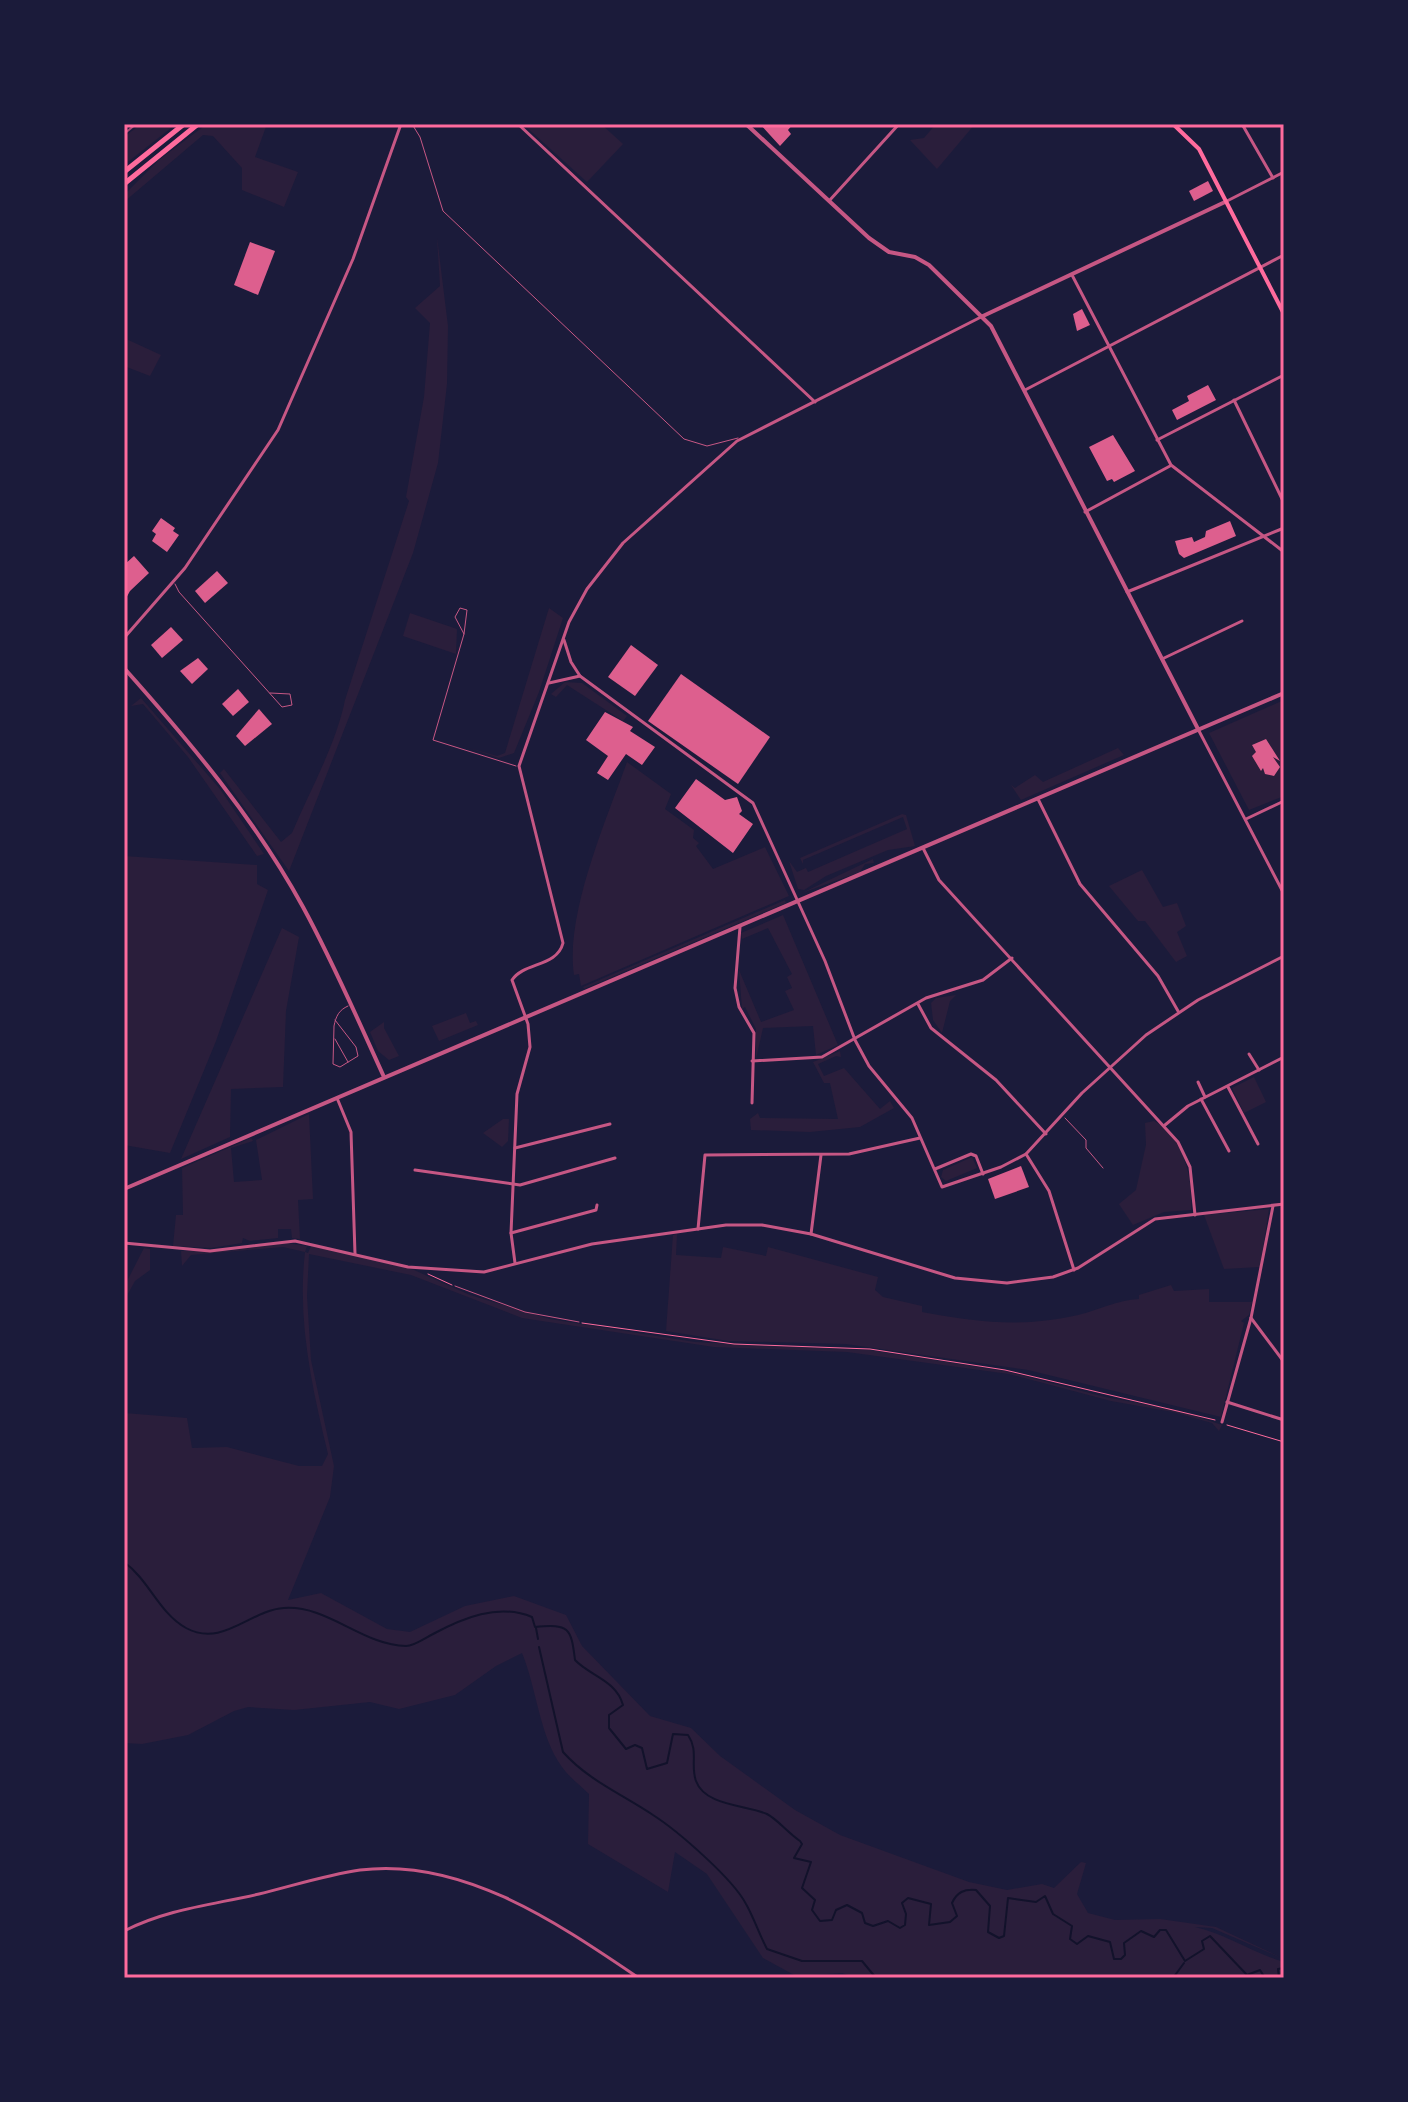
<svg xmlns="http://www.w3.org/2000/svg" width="1408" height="2102" viewBox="0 0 1408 2102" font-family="Quicksand,sans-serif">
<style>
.green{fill:#2a1e3b}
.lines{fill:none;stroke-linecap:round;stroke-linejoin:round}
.stream{stroke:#12122b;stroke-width:2}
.building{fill:#dd5f8e}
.path{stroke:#ff6b9d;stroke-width:1}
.service{stroke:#c65784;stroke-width:1}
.minor{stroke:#c65784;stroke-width:3}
.tertiary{stroke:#c65784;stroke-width:4}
.secondary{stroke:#ff6b9d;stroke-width:4}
.trunk{stroke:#ff6b9d;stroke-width:5}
.rail{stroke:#a44b75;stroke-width:2}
.neatline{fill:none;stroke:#ff6b9d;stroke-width:3}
</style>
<rect width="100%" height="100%" fill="#1b1b3a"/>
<g class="green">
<polygon points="141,124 176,124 124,165 124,137"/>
<polygon points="207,124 267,124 255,157 298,172 284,207 242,190 242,168 213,136 203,135 124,202 124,195 160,159"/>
<polygon points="523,124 601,124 623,144 587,182"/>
<polygon points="936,124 975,124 937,169 910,140 924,138"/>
<path d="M437 237 448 326 447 384 438 463 413 553 289 871 220 773 224 769 281 842 292 833C310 790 336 745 345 700L409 501 406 497 424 397 430 323 415 308 440 286Z"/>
<polygon points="124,338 161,355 150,376 124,366"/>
<polygon points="549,608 563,618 539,692 514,753 499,758 469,748 497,756 505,753"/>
<polygon points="410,613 457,629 456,654 403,636"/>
<polygon points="565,682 582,683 627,716 623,721 567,685 556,697 551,694"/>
<polygon points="141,698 220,789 264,854 257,856 188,757 143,704 131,706"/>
<polygon points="1284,700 1284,796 1249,810 1209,733"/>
<polygon points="1118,748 1124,755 1021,800 1011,785 1015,788 1035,775 1043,782"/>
<path d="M627 762 671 794 665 809 694 830 693 838 699 843 696 846 713 869 765 847 789 896 581 986 579 974 574 975C565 914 606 821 627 762Z"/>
<polygon points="902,814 906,815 915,846 888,850 826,876 804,890 798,889 789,861 797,872 806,868 808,872 907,829 903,817 803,860 803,864 800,858"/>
<polygon points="124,856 257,865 257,884 268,890 216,1041 170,1153 124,1145"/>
<polygon points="873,859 874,863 865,864 860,872 802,893"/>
<polygon points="1142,870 1163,907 1177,903 1186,926 1177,932 1187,956 1176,962 1145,921 1138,921 1109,886"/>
<polygon points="785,900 786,903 584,989 583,987"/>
<polygon points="783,915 838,1045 816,1055 813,1026 763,1028 756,1059 756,1029 745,1007 742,1009 739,970 761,1022 794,1010 785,991 792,988 787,977 792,974 768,928 742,939 741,933"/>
<polygon points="282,928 299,937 286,1011 283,1087 231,1089 230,1137 181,1159"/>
<polygon points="956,995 950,1001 942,1033 933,1020 931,1003 936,998"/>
<polygon points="466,1013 470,1023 476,1021 478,1025 439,1041 432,1026"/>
<polygon points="384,1022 384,1028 399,1056 389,1060 378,1051 370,1032"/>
<polygon points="840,1051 841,1057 836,1056 818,1064 824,1076 844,1068 880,1109 890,1101 894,1108 860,1127 810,1132 751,1130 750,1119 758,1113 760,1118 838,1119 830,1083 824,1083 813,1062"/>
<polygon points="1254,1077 1266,1102 1244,1113 1232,1088"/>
<polygon points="309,1114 313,1199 298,1200 300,1239 292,1238 291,1229 278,1229 278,1238 250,1241 243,1238 242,1243 211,1248 173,1246 176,1215 183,1215 182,1168 251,1138 253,1141 231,1148 234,1182 262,1180 256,1140"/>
<polygon points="503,1119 509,1119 508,1141 502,1147 483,1133"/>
<path d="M1154 1121C1184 1137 1193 1179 1191 1210L1164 1212 1133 1225 1119 1204 1136 1190 1146 1145 1145 1123Z"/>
<polygon points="972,1157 977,1168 946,1181 941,1177 943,1170"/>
<polygon points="1269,1209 1260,1267 1224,1269 1204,1215"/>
<path d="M677 1234 676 1255 721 1258 723 1247 766 1256 768 1247 878 1277 875 1290 883 1297 922 1306V1312C978 1322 1021 1328 1078 1315 1099 1310 1117 1300 1139 1299V1295L1171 1285 1174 1291 1209 1289V1302H1252L1249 1315 1241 1321 1244 1323 1221 1417 1028 1370 846 1344 728 1341 666 1331 673 1235Z"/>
<path d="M287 1243 307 1246 305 1252 308 1253 311 1246 414 1270 470 1295 550 1319 695 1342 870 1350 1005 1371 1105 1397 1177 1410 1222 1425 1219 1431 1212 1423 1173 1412 1111 1401 1009 1374 847 1352 714 1347 522 1318 411 1275 309 1254 307 1296 311 1360 334 1466 330 1497 288 1600 321 1593 387 1629 410 1632 465 1606 514 1596 566 1615 582 1646 650 1716 691 1728 720 1756 795 1810 840 1835 969 1882 1007 1890 1042 1884 1054 1888 1081 1862 1086 1863 1077 1894 1088 1913 1115 1920 1160 1919 1216 1927 1284 1959 1212 1928 1195 1927C1226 1934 1251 1952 1284 1962V1978H857L842 1973 796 1976 763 1958 707 1874 675 1852 668 1892 588 1844 589 1794C581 1786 569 1777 562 1767 539 1735 537 1689 522 1653L496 1666 455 1695 399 1709 370 1702 294 1710 248 1707 234 1711 188 1735 142 1744 124 1743V1413L187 1418 192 1448 227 1447 299 1466H322L328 1454C312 1387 297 1321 305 1252L283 1247 191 1255 182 1266 181 1251H228Z"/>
<polygon points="144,1248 150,1249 150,1270 135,1281 124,1301 124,1287"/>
</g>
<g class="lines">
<g class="stream">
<path d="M124 1562C149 1580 159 1613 186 1628 223 1648 250 1610 284 1608 328 1605 362 1645 406 1646 414 1646 425 1638 433 1634 463 1618 498 1603 532 1617L535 1627C569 1624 571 1627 575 1660 590 1676 616 1680 623 1705L609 1715V1728L626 1749 635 1745 642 1748 647 1769 667 1763 673 1734 688 1735C699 1751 690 1765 696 1781 705 1806 746 1805 767 1814 777 1819 788 1833 800 1841L802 1844 794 1858 811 1862 802 1888 815 1900 812 1910 820 1921 832 1920 836 1910 847 1905 862 1913 865 1923 873 1926 888 1921 900 1928 905 1925 906 1914 902 1903 908 1898 931 1904 929 1925 950 1922 957 1916 952 1903C957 1892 964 1889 976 1890L990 1906 988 1932 999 1938 1004 1936 1008 1898 1036 1902 1045 1896 1053 1914 1072 1926 1070 1939 1077 1944 1088 1936 1110 1942 1114 1959H1121L1125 1955 1124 1943 1141 1931 1154 1937 1160 1930H1166L1185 1961 1204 1949 1202 1941 1210 1936 1247 1975 1260 1970 1265 1978"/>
<polyline points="536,1628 538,1639"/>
<path d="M539 1647 563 1752C589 1781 622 1794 653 1815 678 1831 733 1879 746 1904 754 1918 759 1934 767 1949L802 1961H862L876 1978"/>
<polyline points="1173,1978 1184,1963"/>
<polyline points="1279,1978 1278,1969 1284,1968"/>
</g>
</g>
<g class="building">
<polygon points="760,124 793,124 788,130 791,134 780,146"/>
<polygon points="1208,181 1213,191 1194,201 1189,191"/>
<polygon points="250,242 275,251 258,295 234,285"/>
<polygon points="1082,309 1090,325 1077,331 1073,314"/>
<polygon points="1208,385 1216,400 1177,420 1172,410 1189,401 1187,396"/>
<polygon points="1113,435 1135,471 1114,482 1112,479 1107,481 1089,447"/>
<polygon points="161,518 175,528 173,531 179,535 167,552 152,541 156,534 152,531"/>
<polygon points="1230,521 1236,536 1184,558 1179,554 1175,541 1192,537 1194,542 1205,537 1206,531"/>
<polygon points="134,556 149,573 130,591 124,602 124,565"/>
<polygon points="217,571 228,583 205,603 195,591"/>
<polygon points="171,627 183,640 162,658 151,645"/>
<polygon points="631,645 658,665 635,696 608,677"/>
<polygon points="198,658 208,669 192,684 180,671"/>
<polygon points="681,674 770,737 738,784 648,721"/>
<polygon points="238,689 249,702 233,716 222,704"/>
<polygon points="259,709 272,724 245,746 236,736"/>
<polygon points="605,712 633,727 630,731 655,747 642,765 626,754 608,780 597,773 608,756 586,740"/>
<polygon points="1266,739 1280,761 1273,757 1280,767 1274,776 1265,774 1263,768 1261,771 1252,756 1256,752 1252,745"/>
<polygon points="696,779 725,800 737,797 742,811 739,814 753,824 733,853 675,808"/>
<polygon points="1021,1166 1029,1187 995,1199 988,1179"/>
</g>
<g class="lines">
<g class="path">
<polyline points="428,1274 452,1285"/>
<polyline points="582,1323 734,1344 870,1349 1005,1370 1215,1420"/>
<polyline points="1227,1425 1284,1442"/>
</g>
<g class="service">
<polyline points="412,124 420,137 443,211 684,439 707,446 738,438"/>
<polyline points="175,584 179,592 282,707 292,705 290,694 270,693"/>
<polyline points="464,634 467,610 460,608 455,617 464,634 433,740 516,766"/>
<path d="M335 1020 356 1047 358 1056 340 1067 333 1064 334 1026C336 1016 339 1010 348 1006"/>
<polyline points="335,1039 348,1062"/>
<polyline points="1065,1118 1086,1140 1086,1148 1103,1168"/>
<polyline points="455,1286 525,1312 579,1322"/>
</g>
<g class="minor">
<polyline points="518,124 815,402"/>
<polyline points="1242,124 1273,178"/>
<polyline points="829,201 899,124"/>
<polyline points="1227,201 1284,172"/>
<polyline points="1072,275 1171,465 1284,552"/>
<polyline points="1025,390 1284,255"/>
<polyline points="1234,400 1284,503"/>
<polyline points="1157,440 1284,375"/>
<polyline points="1085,512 1170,466"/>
<polyline points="1127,592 1284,528"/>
<polyline points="124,638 185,568 278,430 353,259 401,124"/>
<polyline points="564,640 571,662 580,676 753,803 825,961 855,1040 869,1066 912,1118 942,1187 1001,1167 1026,1154 1082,1093 1146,1035 1198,1000 1284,956"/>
<polyline points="1162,659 1242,621"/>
<polyline points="549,683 580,676"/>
<polyline points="1198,729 1284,894"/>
<polyline points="1038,799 1080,884 1158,976 1178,1011"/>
<polyline points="1246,819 1284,801"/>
<polyline points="923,848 939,880 1178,1142 1190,1167 1195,1215"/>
<polyline points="740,927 735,988 739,1007 754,1033 752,1103"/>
<polyline points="918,1004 931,1028 996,1080 1046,1134"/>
<polyline points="1249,1054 1259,1070"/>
<polyline points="752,1061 822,1057 926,998 983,980 1012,958"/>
<polyline points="1198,1082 1205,1097"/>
<polyline points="1228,1087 1258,1144"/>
<polyline points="337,1098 351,1132 355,1254"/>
<polyline points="1201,1099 1229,1151"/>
<polyline points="1165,1125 1188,1106 1284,1057"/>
<polyline points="515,1148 610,1124"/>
<polyline points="1026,1154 1049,1191 1074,1270"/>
<polyline points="935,1169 971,1154 976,1156 983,1174"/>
<polyline points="415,1170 520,1185 615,1158"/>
<polyline points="698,1229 705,1155 849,1154 920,1138"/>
<polyline points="511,1233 596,1210 597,1205"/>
<polyline points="811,1234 821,1155"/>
<polyline points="124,1243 210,1251 295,1241 408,1267 484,1272 592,1244 726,1225 762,1225 811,1234 955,1278 1007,1283 1053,1277 1078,1268 1155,1219 1284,1204"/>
<path d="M515 1263 511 1233 517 1094 530 1047 528 1024 512 980C524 962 557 967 563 943L519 766 569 622 587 589 623 543 737 441 983 316"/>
<polyline points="1251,1318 1284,1362"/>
<polyline points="1227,1402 1284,1420"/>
<polyline points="1222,1422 1251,1318 1273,1206"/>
<path d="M124 1931C168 1909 211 1905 259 1894 292 1886 326 1875 360 1870 463 1857 559 1924 639 1978"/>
</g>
<g class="tertiary">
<polyline points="746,124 869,238 889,252 915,257 929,265 991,326 1198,729"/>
<polyline points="983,316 1225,202"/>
<path d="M124 668C190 742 255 819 303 907 333 962 358 1020 384 1077"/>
<polyline points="124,1189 1284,693"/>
</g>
<polyline class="secondary" points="1173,124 1199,149 1284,314"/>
<g class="trunk">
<polyline points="124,172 184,124"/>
<polyline points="124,184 198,124"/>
</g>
<polyline class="rail" points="124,134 136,124"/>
</g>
<rect width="1408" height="2102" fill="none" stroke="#1b1b3a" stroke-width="252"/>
<rect x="126" y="126" width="1156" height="1850" class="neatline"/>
</svg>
